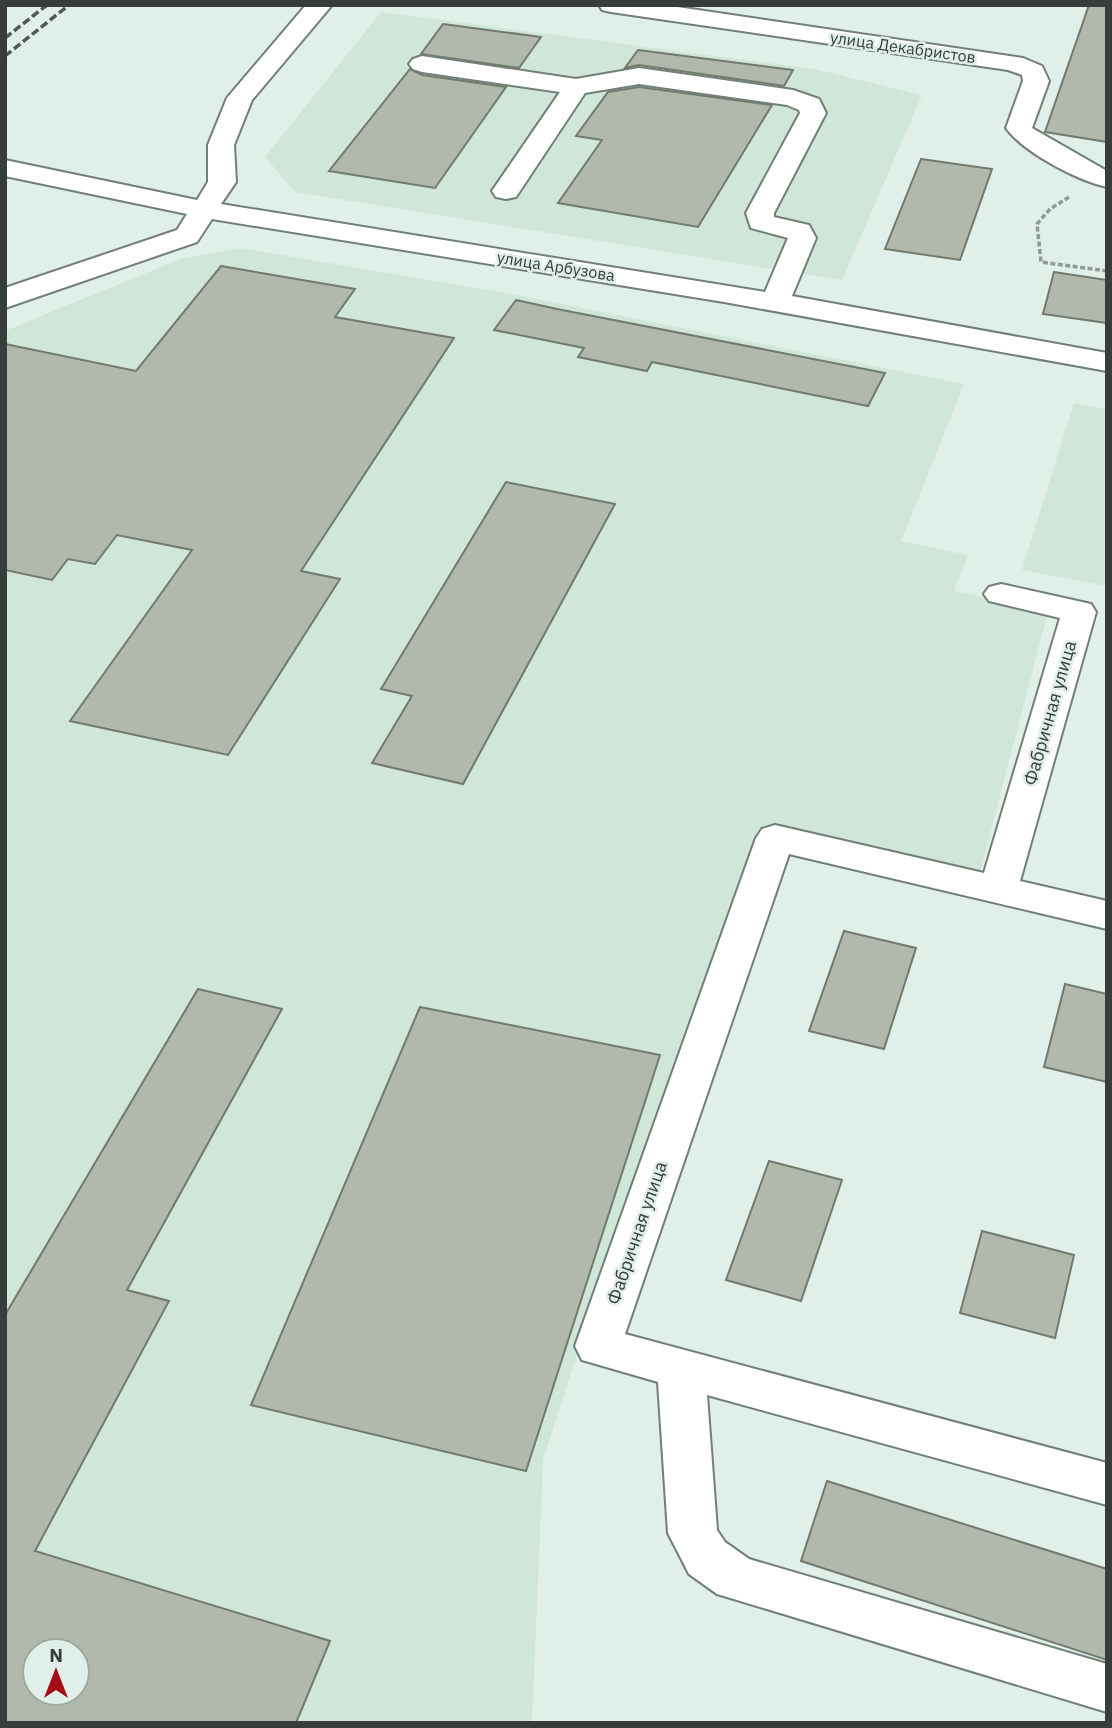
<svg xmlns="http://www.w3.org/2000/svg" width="1112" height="1728" viewBox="0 0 1112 1728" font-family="'IBM Plex Sans',sans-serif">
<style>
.built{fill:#cfe6d9;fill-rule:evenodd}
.building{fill:#b1b9ad;stroke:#72796e;stroke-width:2;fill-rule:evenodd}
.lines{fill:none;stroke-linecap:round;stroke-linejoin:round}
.minor-casing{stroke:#717f77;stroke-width:4}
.path{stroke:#8f9a95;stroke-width:3.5;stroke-dasharray:5 2.5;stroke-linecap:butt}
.minor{fill:#fff;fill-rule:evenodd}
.rail{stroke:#515955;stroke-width:3.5;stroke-dasharray:8 3.5;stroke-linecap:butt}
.labels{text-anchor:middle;stroke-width:5;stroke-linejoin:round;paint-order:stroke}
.far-street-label{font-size:16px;fill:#373d3a;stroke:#e0efe7}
.street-label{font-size:18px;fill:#373d3a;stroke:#e0efe7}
</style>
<rect width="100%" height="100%" fill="#e0efe7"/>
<g class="built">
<polygon points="381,12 814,69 922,95 842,280 295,192 265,157"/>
<path d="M240 248 512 294 964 384 901 541 968 555 954 591 1048 611 979 876 767 827 681 1053 596 1295 543 1460 532 1723H5V331L180 259ZM35 1651H77V1693H35Z"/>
<polygon points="1074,403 1107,409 1107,586 1022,570"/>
</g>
<g class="building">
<polygon points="1089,5 1107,5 1107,142 1045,132"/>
<polygon points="443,24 541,37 519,68 421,54"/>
<polygon points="638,50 793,70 784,86 639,65 625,68"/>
<polygon points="410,69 422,75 506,87 435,188 329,171"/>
<polygon points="639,87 772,105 698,227 558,203 602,140 576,136 608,92"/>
<polygon points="921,159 992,169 960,260 885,249"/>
<polygon points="221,266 355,289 335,317 454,338 301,571 340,579 228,755 70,721 192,550 117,535 95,564 68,559 52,580 5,570 5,344 136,371"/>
<polygon points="1054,272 1107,280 1107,323 1043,314"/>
<polygon points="516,300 557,309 885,373 868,406 652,362 647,371 578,357 584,348 494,330"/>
<polygon points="506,482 615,504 463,784 372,763 412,696 381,689"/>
<polygon points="844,931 916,948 884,1049 809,1031"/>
<polygon points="1065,984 1107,994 1107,1082 1044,1067"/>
<path d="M198 989 282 1009 127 1290 169 1301 35 1551 330 1641 296 1723H5V1315ZM35 1651H77V1693H35Z"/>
<polygon points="420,1007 660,1055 526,1471 251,1405"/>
<polygon points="769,1161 842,1180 801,1301 726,1280"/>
<polygon points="982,1231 1074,1255 1055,1338 960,1313"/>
<polygon points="827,1481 1107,1569 1107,1660 801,1561"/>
</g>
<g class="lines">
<g class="minor-casing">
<g id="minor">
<polygon points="306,5 332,5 252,100 234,145 236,182 221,204 765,292 788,238 751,228 746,213 800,113 799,110 787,105 639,84 585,93 516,197 506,199 496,197 492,191 560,92 422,72 413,69 409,64 413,59 422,56 576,79 639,68 793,90 819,99 826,113 774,213 774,217 809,225 816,238 792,296 1107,353 1107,371 724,302 212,219 197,242 5,308 5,288 177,230 187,214 5,176 5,160 197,200 208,182 208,145 227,98"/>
<path d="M599 5H664L1023 58 1042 66 1049 81 1032 128 1107 171V187C1078 181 1023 152 1006 128L1023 81 1022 75 1008 70 611 12 602 10Z"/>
<polygon points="1001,584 1091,604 1096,612 1020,881 1107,901 1107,929 789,854 625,1334 1107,1463 1107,1505 707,1395 717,1530 725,1542 749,1559 1107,1664 1107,1712 717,1594 689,1574 668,1533 658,1382 582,1360 575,1346 756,838 762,829 775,825 984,873 1060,618 989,601 984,594 989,587"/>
</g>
</g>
<polyline class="path" points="1069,197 1050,209 1037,224 1041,262 1107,271"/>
<use href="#minor" class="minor"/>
<g class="rail">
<polyline points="5,38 47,5"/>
<polyline points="5,56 69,5"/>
</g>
</g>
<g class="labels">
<g class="far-street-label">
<text transform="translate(903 47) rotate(8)" y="6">улица Декабристов</text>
<text transform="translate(556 266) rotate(9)" y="6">улица Арбузова</text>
</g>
<g class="street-label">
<text transform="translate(1050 713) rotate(-74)" y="6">Фабричная улица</text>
<text transform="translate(637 1233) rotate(-71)" y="6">Фабричная улица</text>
</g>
</g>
<rect width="1112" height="1728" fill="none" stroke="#373d3a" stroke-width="14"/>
<g transform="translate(56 1672)"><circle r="33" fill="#e0efe7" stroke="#9ca8a2" stroke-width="2"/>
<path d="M0-5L12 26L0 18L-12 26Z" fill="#a50c18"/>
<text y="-10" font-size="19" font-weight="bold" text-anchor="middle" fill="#373d3a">N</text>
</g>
</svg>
